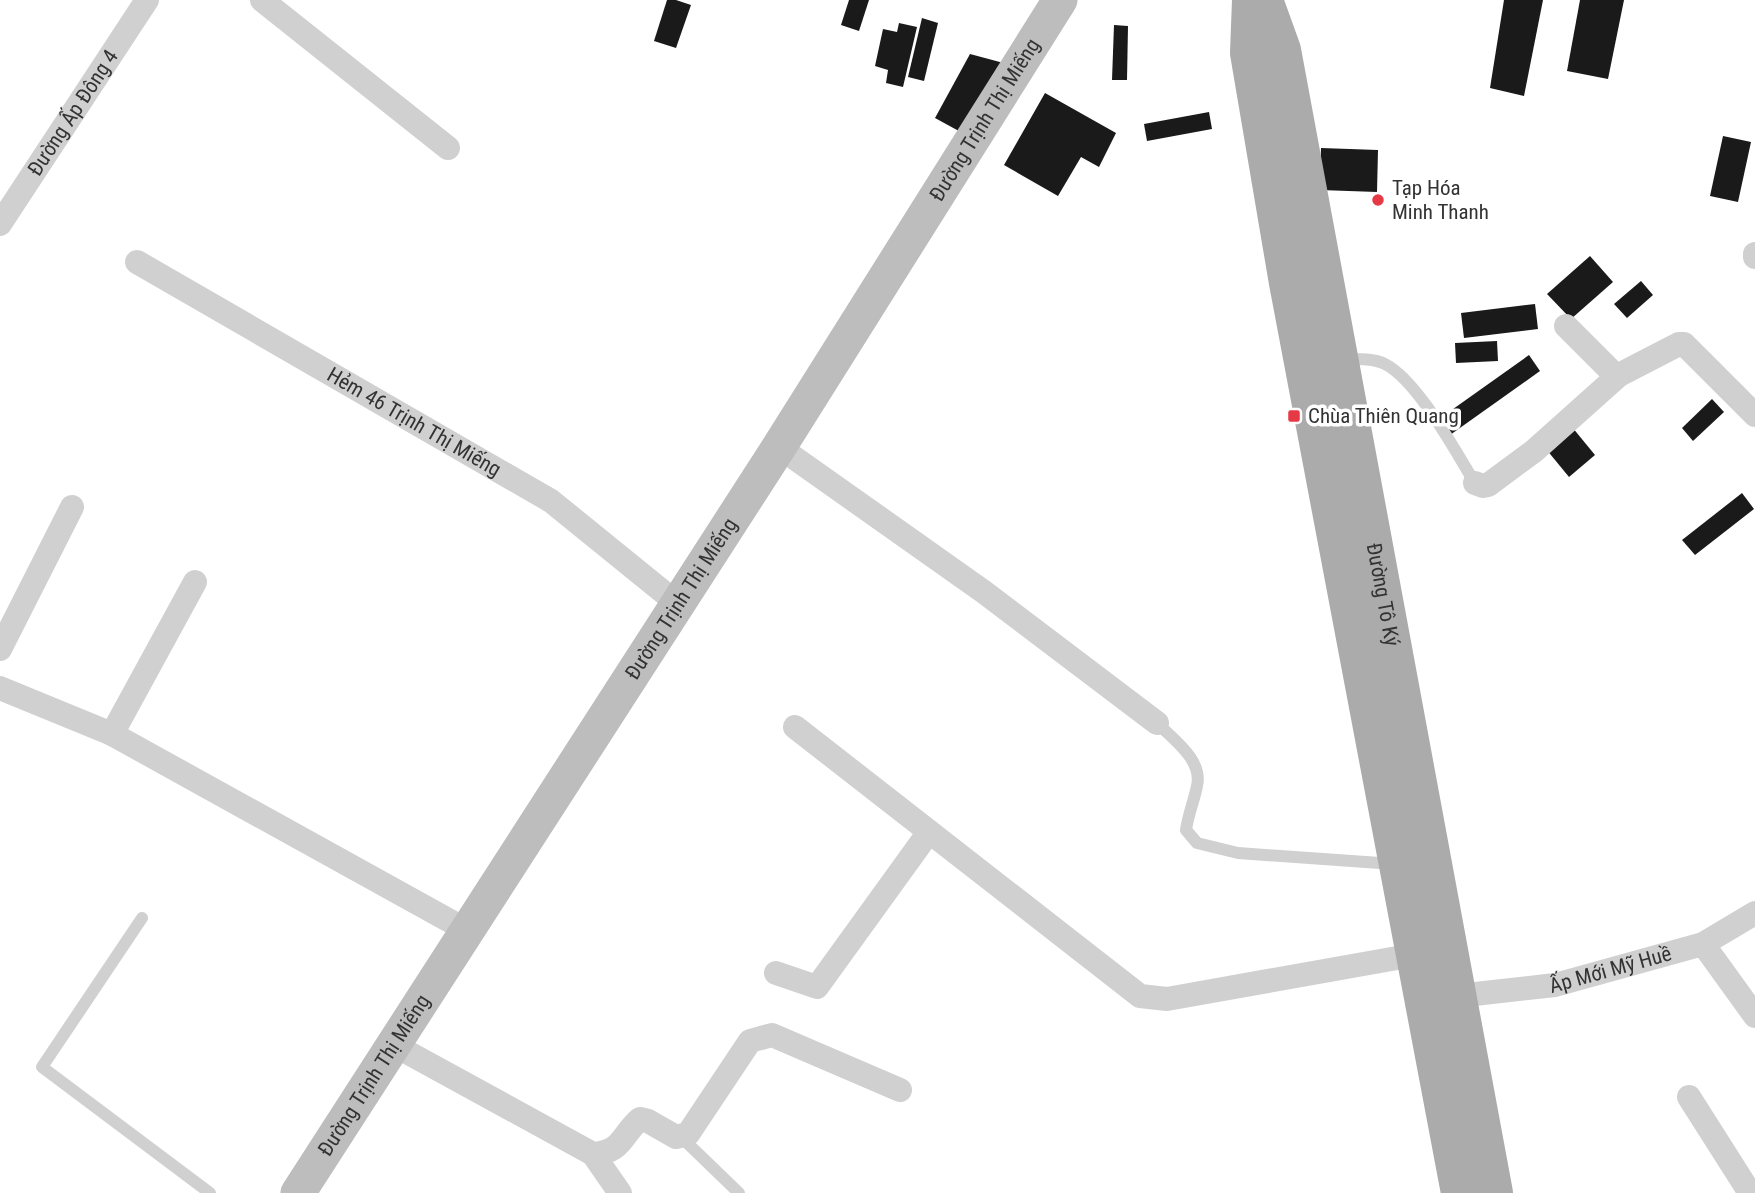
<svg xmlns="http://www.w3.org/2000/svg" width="1755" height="1193" viewBox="0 0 1755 1193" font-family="'Roboto Condensed',sans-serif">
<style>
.building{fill:#1a1a1a}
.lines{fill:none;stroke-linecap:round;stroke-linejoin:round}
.lane{stroke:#d0d0d0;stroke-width:12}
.street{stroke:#d0d0d0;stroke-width:24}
.secondary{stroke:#bdbdbd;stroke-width:35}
.primary{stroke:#ababab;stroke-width:38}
.poi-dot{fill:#e63946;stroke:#fff;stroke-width:2.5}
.labels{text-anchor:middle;stroke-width:7;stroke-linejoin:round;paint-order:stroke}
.street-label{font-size:21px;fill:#333;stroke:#fff}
.poi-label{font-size:21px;fill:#333;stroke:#fff;text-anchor:start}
</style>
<rect width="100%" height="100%" fill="#fff"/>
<g class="building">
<polygon points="667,0 676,0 691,5 676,48 654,41"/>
<polygon points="849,0 869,0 859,31 841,25"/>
<polygon points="1504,0 1543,0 1524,96 1490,88"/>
<polygon points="1580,0 1624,0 1608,79 1567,71"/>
<polygon points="922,18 938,23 924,81 908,77"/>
<polygon points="899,23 917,27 903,87 886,83 888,70 875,66 883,29 897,32"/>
<polygon points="1114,25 1128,26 1127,80 1112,80"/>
<polygon points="970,54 1011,65 968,136 935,118"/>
<polygon points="1045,93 1116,133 1099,167 1081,157 1058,196 1004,165"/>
<polygon points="1209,112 1212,129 1147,141 1144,124"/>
<polygon points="1723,136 1751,142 1738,202 1710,196"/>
<polygon points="1321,148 1378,150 1377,192 1320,190"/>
<polygon points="1590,256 1613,282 1571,319 1547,294"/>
<polygon points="1641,281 1653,295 1627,318 1614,304"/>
<polygon points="1535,304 1538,329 1464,338 1461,313"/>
<polygon points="1497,341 1498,361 1456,363 1455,343"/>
<polygon points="1529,355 1540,371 1450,435 1439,419"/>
<polygon points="1712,399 1724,412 1693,441 1682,428"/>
<polygon points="1572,427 1595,455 1569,477 1546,449"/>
<polygon points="1742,493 1754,509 1695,555 1682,540"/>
</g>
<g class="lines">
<g class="lane">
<path d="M1342 359C1356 359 1373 358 1385 364 1418 381 1455 451 1475 483"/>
<path d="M1157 723C1174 740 1203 760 1197 786 1194 801 1188 815 1186 830L1197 843 1238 853 1394 864"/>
<polyline points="142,918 42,1067 210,1193"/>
<polyline points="681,1137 739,1193"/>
</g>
<g class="street">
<polyline points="262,0 448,148"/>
<path id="s1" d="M0 224 147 0"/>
<polyline points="1755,257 1755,254"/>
<path id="s2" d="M137 262 551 501 678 604"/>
<polyline points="1566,326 1614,374 1619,375 1679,344 1684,344 1755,415"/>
<polyline points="779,447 984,592 1157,723"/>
<polyline points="1475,483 1483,486 1488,485 1534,451 1619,375"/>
<polyline points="0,649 72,507"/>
<polyline points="0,688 112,734 468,931"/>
<polyline points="795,727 1140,996 1167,999 1414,955"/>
<polyline points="112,734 195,582"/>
<polyline points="1703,944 1755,1016"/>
<polyline points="776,973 817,987 929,832"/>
<path id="s3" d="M1457 996 1555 985 1703 944 1755 913"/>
<path d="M394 1045 593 1154C623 1152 621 1135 640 1119L648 1121 676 1137 688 1134 750 1041 772 1035 900 1090"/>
<polyline points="1689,1097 1750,1193"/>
<polyline points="593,1154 620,1193"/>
</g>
<path class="secondary" id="s4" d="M298 1193 779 447 1060 0"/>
<g class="primary">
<polyline points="1251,0 1249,53 1288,283 1460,1193"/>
<path id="s5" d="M1264 0 1282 50 1494 1193"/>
</g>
</g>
<g class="poi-dot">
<circle cx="1378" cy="200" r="7"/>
<rect x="1287" y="409" width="14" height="14" rx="3.5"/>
</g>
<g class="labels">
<g class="street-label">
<text dy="7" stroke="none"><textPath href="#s1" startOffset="133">Đường Ấp Đông 4</textPath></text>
<text dy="7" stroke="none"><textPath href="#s4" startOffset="1274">Đường Trịnh Thị Miếng</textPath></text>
<text dy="7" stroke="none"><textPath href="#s2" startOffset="320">Hẻm 46 Trịnh Thị Miếng</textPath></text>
<text dy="7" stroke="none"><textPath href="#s5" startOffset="607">Đường Tô Ký</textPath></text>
<text dy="7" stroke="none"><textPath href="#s4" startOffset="707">Đường Trịnh Thị Miếng</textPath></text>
<text dy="7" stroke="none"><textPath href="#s3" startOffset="156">Ấp Mới Mỹ Huề</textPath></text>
<text dy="7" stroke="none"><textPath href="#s4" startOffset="140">Đường Trịnh Thị Miếng</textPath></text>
</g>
<g class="poi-label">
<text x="1392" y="195">Tạp Hóa<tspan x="1392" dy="24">Minh Thanh</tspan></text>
<text x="1308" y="423">Chùa Thiên Quang</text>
</g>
</g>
</svg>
